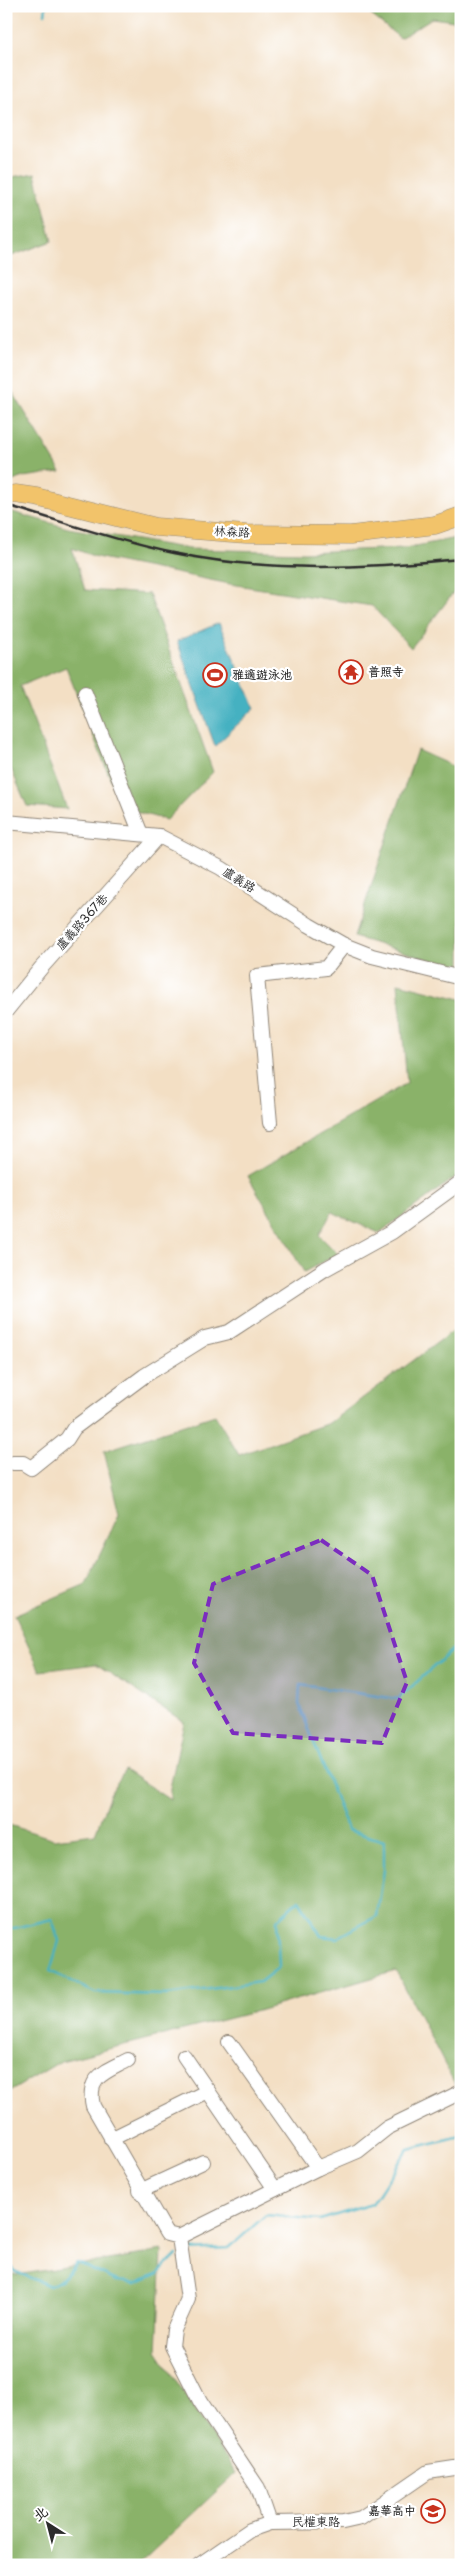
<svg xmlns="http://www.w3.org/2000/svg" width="467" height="2571" viewBox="0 0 467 2571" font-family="'Playpen Sans','LXGW WenKai TC',sans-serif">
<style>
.forest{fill:#8ab269;stroke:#5a6e4a}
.water{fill:#44b1c1;stroke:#386e76}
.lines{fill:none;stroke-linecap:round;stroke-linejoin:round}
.stream{stroke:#44b1c1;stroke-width:2.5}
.minor-casing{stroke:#8f8578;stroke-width:16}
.major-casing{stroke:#8f8578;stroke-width:19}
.minor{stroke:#fff;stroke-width:14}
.major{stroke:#f2c36a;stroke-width:18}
.rail{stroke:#2b2b2b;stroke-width:2.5}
.marked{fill:#7b2cbf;fill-opacity:0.2;stroke:#7b2cbf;stroke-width:4;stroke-dasharray:10 6;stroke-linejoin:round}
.labels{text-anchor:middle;stroke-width:4.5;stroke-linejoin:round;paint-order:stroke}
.street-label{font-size:12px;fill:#2b2b2b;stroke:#fff}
.poi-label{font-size:12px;font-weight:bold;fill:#2b2b2b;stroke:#fff;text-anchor:start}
</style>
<rect width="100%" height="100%" fill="#fff"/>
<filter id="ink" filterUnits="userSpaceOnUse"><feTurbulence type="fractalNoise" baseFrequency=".02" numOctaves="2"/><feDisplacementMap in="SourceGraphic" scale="10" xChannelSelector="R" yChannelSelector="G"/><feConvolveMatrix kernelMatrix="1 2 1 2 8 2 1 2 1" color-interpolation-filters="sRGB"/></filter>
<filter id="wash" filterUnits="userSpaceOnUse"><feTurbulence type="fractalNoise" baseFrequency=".0096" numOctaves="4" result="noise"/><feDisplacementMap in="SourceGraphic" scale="20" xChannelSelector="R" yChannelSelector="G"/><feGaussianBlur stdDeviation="1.12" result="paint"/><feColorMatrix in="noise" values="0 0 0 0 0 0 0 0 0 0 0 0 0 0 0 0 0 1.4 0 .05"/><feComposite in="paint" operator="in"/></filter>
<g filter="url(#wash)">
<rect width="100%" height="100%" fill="#f3dfc4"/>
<g class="forest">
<polygon points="360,6 461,6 461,22 432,18 400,38"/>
<polygon points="35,173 52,241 6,258 6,178"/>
<polygon points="6,381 61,472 23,477 6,484"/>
<polygon points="9,511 68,528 189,549 304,552 406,548 461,537 461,589 454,592 411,648 372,606 230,584 96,557 72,548 85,590 149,594 213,772 166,820 122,808 66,667 20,686 67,809 27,806 6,757 6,512"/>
<polygon points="417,750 461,770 461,969 354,937"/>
<polygon points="398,983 461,999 461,1173 379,1233 332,1212 319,1235 338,1254 304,1272 248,1176 407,1083"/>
<polygon points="461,1325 461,1919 456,1923 461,1934 461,2086 457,2088 396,1971 254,2012 61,2061 6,2094 6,1824 54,1839 95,1834 110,1794 125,1770 170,1800 170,1788 184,1722 96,1664 40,1671 14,1615 86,1584 119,1514 104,1451 215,1415 239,1455 329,1423"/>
<polygon points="162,2251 157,2351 236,2473 138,2565 6,2565 6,2273 17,2275"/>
</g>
<polygon class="water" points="219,623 255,708 215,746 177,641"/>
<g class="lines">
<g class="stream">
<polyline points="45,14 46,6"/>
<polyline points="6,1930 52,1919 59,1941 50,1971 95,1993 167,1995 260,1982 279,1967 277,1920 299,1900 321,1936 337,1938 377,1916 384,1870 384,1841 348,1830 299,1704 300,1685 398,1699 461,1642"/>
<polyline points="186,2250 229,2248 266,2215 320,2220 372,2204 408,2149 461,2136"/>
<polyline points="6,2259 14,2271 50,2286 59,2281 77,2263 117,2281 136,2283 159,2273 177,2255"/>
</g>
</g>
</g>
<g filter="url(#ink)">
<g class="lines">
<g class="minor-casing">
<g id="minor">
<polyline points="85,693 141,834"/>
<polyline points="6,822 159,836 221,868 309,925 344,945 372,956 461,978"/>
<polyline points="6,1011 41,968 159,836"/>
<polyline points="270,1123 257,976 326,968 344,945"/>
<polyline points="13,1463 23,1463 31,1468 67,1439 74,1428 144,1376 205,1338 229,1332 325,1269 392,1232 461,1182"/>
<polyline points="229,2042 318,2168"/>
<polyline points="184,2056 275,2189"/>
<path d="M128 2060C106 2072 86 2076 93 2106L167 2234 179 2237"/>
<polyline points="111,2139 208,2091"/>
<polyline points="140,2191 203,2162"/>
<polyline points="270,2523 258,2488 200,2401 172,2346 174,2330 188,2299 179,2237 318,2168 358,2151 387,2128 461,2092"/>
<polyline points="199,2565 250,2530 270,2523 343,2522 361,2518 428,2472 461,2467"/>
</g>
</g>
<g class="major-casing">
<polyline id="major" points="6,496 15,494 36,497 156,527 246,534 351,535 435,525 461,516"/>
</g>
<use href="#minor" class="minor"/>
<use href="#major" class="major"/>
<path class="rail" d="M6 505C61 521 119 542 174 553 269 573 365 568 461 559"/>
</g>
</g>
<path class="marked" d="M321 1540 372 1575 407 1682 382 1743 233 1733 194 1663 213 1584Z"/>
<defs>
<g id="temple-ring" transform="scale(1.25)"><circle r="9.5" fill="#fff" stroke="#c8321e" stroke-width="1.5"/><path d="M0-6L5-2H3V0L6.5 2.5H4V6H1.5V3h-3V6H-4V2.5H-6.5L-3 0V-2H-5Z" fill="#c8321e"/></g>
<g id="stadium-ring" transform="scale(1.25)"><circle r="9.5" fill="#fff" stroke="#c8321e" stroke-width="1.5"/><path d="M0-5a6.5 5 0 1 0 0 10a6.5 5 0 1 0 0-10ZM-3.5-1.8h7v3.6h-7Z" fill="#c8321e"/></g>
<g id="school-ring" transform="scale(1.25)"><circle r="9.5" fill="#fff" stroke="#c8321e" stroke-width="1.5"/><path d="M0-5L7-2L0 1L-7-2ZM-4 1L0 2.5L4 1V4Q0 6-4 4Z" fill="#c8321e"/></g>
</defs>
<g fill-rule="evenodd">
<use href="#temple-ring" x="351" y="672"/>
<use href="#stadium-ring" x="215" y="675"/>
<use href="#school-ring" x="433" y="2511"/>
</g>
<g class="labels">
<g class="street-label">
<text transform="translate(232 532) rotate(3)" y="4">林森路</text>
<text transform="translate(239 880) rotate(32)" y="4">盧義路</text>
<text transform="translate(82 922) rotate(-48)" y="4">盧義路367巷</text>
<text x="316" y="2526">民權東路</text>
</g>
<g class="poi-label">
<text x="368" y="676">普照寺</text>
<text x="232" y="679">雅適遊泳池</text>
<text x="416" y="2515" text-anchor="end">嘉華高中</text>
</g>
</g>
<rect width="467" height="2571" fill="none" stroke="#fff" stroke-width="25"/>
<g transform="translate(48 2524) rotate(324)" stroke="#ffffff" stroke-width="4" paint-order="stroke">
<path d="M0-4L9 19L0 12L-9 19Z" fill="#2b2b2b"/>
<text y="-8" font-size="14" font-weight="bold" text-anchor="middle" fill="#2b2b2b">北</text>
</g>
</svg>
